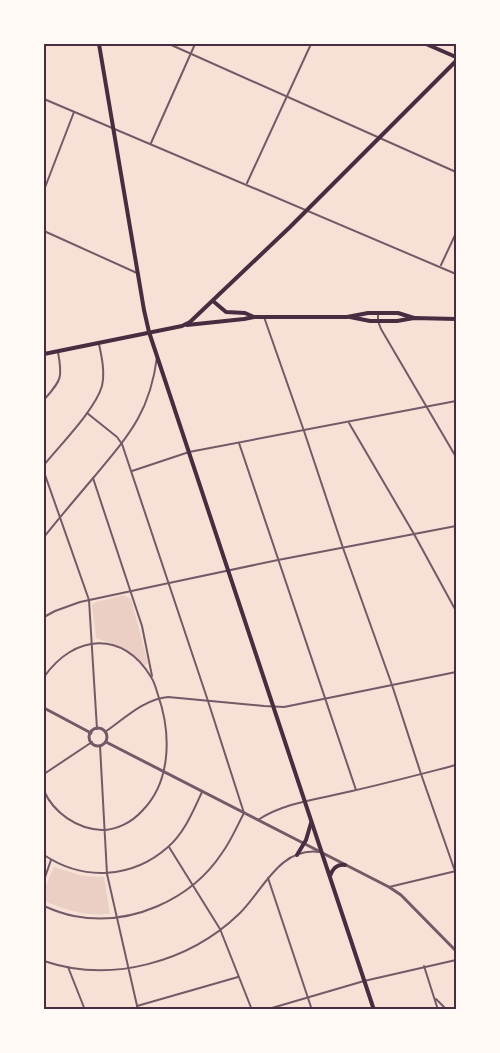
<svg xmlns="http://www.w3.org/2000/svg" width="500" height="1053" viewBox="0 0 500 1053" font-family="Quicksand,sans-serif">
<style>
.green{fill:#ebcfc5}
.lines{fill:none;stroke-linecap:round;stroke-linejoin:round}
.minor{stroke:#755966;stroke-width:2}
.tertiary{stroke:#755966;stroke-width:3}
.secondary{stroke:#4a2c40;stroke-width:4}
.neatline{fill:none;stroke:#4a2c40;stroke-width:2}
</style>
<rect width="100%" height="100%" fill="#f7e1d7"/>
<g class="green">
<path d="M124 595 131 599 148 663 146 665H144C127 649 118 646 96 638L92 605 96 602Z"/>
<path d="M54 867 83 876 104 877 110 914C84 916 67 910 44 901V890Z"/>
</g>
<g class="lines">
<g class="minor">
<polyline points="169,44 456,172"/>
<polyline points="44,99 456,274"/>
<polyline points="151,143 195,44"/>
<polyline points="247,183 311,44"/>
<polyline points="44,190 74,112"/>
<polyline points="44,231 137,273"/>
<polyline points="441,265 456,233"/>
<polyline points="378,313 378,321 381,329 456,457"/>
<polyline points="264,317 304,431 343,548 392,685 421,774 456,874"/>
<path d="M44 400C61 380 63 379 58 352"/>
<polyline points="349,423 414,534 456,611"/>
<polyline points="239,443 356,790"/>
<path d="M44 465C60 445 95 410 102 386 105 372 102 358 99 344"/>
<polyline points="132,471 189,452 456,401"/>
<polyline points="44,472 89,600 97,729"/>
<polyline points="93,478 142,626 152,676"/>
<path d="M44 537C60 517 77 497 94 477 128 436 150 413 157 357"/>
<polyline points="44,617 55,611 80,602 169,583 278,560 456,526"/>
<path d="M44 677C74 634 123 630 151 677 155 683 156 689 158 695 171 732 172 781 142 811 132 822 117 830 102 830 77 829 54 813 44 791"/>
<path d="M105 732C124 719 144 699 168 697L264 706 284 707 456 672"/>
<polyline points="100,746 107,874 138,1010"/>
<polyline points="44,774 92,742"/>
<path d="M258 820C285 802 320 799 352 791 387 783 421 774 456 765"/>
<polyline points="169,847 220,929 252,1010"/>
<path d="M44 855C83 881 132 879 168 847 185 832 193 811 202 792"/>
<polyline points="268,878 312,1010"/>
<polyline points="44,880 51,860"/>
<polyline points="389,887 456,871"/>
<path d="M44 906C53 910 63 914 74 916 130 927 191 900 222 853 231 841 237 826 244 813L208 701 122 444 117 437 87 413"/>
<path d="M44 961C111 984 189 962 239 914 263 891 279 847 319 852"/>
<polyline points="424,966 438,1010"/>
<polyline points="68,967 85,1010"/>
<polyline points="436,999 447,1010"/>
<polyline points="137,1006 238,977"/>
<polyline points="265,1010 364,981 456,960"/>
</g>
<g class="tertiary">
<polyline points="44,708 91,733"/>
<circle cx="98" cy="737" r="9"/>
<polyline points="106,742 389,887 401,895 456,951"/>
</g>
<g class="secondary">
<polyline points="99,44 144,310 149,332 374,1010"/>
<polyline points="426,44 456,57"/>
<polyline points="213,301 226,312 245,313 254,317 347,317 368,313 398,313 414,318"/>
<polyline points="350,317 370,321 397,321 414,318 456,319"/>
<polyline points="187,325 244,319 254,317"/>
<polyline points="44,354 182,326 190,322 290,227 456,61"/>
<polyline points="297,855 306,840 311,823"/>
<path d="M330 876C333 868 337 864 345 865"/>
</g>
</g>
<rect width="500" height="1053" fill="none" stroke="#fffaf5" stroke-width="90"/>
<rect x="45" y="45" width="410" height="963" class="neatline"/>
</svg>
